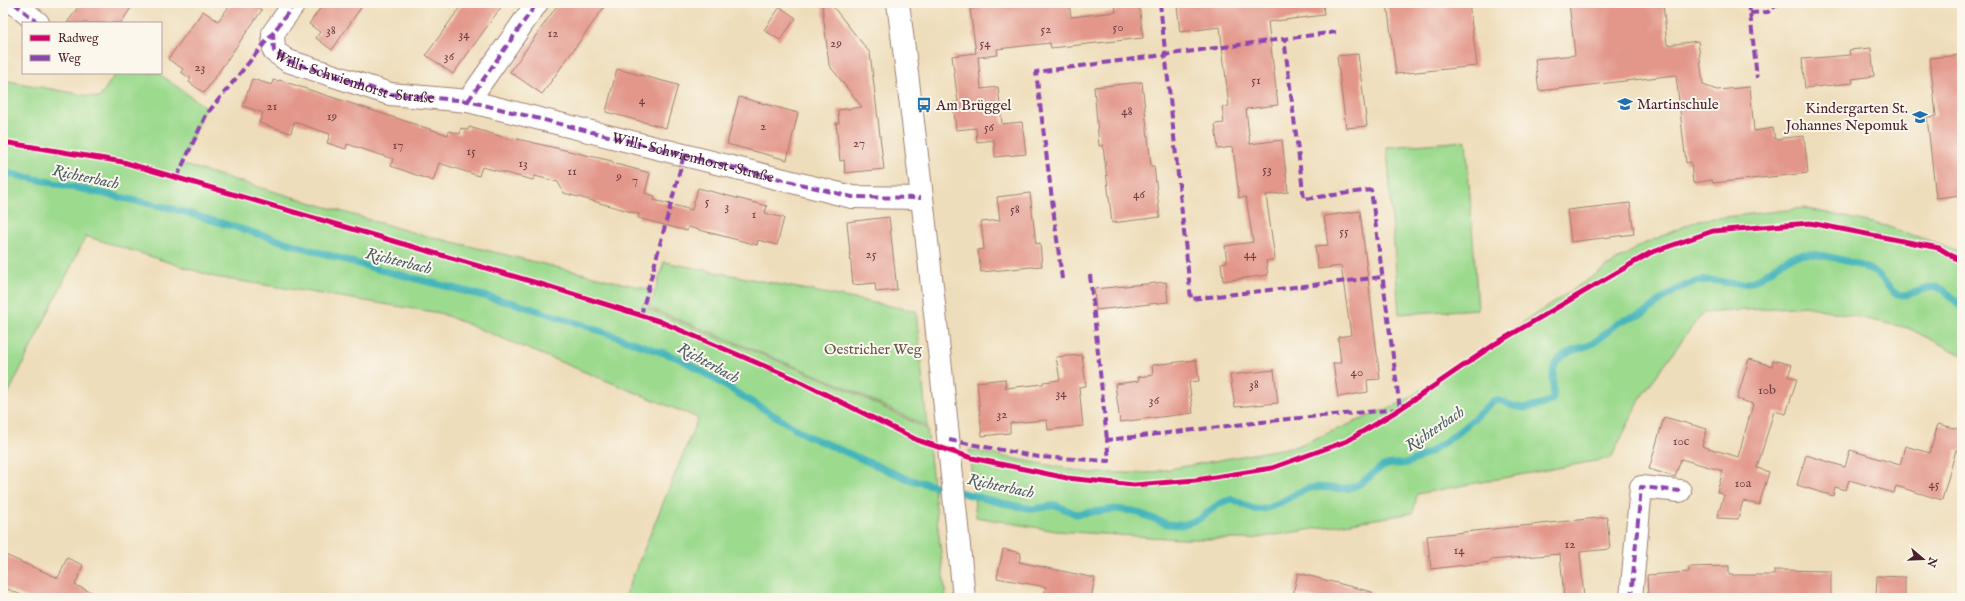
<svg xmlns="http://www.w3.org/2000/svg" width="1965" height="601" viewBox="0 0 1965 601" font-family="'IM FELL English',serif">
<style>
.green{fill:#9cda8e;stroke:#737c5c}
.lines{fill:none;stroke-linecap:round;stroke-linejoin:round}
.stream{stroke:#45b5bb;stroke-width:7}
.building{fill:#e3968a}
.minor-casing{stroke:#9c7e72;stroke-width:24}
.minor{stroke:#fff;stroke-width:22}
.quiet{stroke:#8e44ad;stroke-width:4;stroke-dasharray:8 4;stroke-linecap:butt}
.cycleway-casing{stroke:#fbf7ec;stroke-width:8}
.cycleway{stroke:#d6006c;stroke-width:5}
.labels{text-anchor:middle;stroke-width:4;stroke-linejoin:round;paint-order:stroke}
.number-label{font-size:13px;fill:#703d43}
.street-label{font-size:15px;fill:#4a1f2b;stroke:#fbf7ec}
.poi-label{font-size:15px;fill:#4a1f2b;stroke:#fbf7ec;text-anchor:start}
.park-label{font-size:15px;fill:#635749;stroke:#fbf7ec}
.water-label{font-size:16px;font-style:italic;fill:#485b65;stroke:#fbf7ec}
</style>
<rect width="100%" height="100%" fill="#fbf7ec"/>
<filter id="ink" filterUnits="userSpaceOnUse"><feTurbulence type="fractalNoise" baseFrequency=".025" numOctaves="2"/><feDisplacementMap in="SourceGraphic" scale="8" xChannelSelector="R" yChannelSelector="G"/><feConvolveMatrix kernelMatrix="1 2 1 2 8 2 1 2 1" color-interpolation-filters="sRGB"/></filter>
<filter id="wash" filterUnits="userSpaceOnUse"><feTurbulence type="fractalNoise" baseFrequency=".012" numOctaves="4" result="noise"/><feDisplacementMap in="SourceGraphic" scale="16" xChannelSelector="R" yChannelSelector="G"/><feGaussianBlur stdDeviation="0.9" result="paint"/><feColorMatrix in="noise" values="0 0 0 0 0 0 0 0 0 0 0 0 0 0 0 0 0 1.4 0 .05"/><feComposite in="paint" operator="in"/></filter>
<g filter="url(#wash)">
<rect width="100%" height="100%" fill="#eeddba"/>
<g class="green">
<polygon points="116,73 158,73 205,107 181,164 411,232 651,290 648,309 840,386 927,429 946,598 624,598 698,418 440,313 215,277 86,236 7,396 3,394 3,80 99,98"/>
<polygon points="1466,141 1478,309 1399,314 1387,147"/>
<polygon points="1804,208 1886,226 1962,252 1962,355 1908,328 1806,306 1702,313 1643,394 1611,458 1417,494 1413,513 1251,539 1182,539 1056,531 976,517 969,450 1090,473 1148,473 1297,446 1403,402 1639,246 1699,220"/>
<polygon points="664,262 916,311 927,427 841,385 650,308"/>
</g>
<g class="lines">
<path class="stream" d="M3 172 174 209 369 267 520 305 580 324 681 359 808 436 908 479 1002 503 1033 509 1056 505 1076 514 1115 509 1134 511 1167 524 1182 525 1199 519 1220 503 1232 499C1239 501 1247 507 1254 509 1270 513 1294 492 1310 488 1324 485 1336 491 1349 488 1364 485 1370 474 1382 467 1391 461 1400 466 1408 463 1441 449 1469 424 1494 400 1504 400 1509 406 1518 407 1530 410 1542 405 1552 400 1556 387 1548 371 1559 359 1567 351 1579 349 1589 345 1601 340 1609 328 1620 322 1627 318 1636 317 1643 314 1648 311 1653 306 1658 303 1669 294 1680 286 1694 282 1714 276 1734 288 1751 282 1774 273 1782 253 1810 254 1828 255 1868 265 1881 277 1886 282 1889 290 1895 293 1909 300 1925 284 1939 288 1948 290 1955 302 1962 307"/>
</g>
<g id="blocks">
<g class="building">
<polygon points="81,3 134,3 121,23 67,23"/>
<polygon points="232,3 252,3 262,10 204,93 189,82 191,79 181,72 183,69 168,59 203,11 218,21"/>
<polygon points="324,3 364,3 332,50 316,38 320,32 309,24"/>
<polygon points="463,3 504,3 453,74 426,55"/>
<polygon points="559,3 607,3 542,94 510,72"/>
<polygon points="822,3 830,3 870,53 884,169 845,173 844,160 840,161 836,123 839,123 838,110 862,107 829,65"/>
<polygon points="1029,3 1069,3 1071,17 1116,12 1115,3 1139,3 1143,38 1051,48 1050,43 997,49 998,55 978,57 981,89 998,87 1002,124 1022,122 1026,154 995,157 994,140 977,142 976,128 956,130 953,103 958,102 952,56 976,53 970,9"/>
<polygon points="1199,3 1323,3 1324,15 1268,22 1278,105 1246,109 1250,144 1282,140 1288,192 1266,195 1275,259 1266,261 1268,275 1223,281 1221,263 1227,262 1225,246 1253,242 1246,197 1239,198 1233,147 1218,149 1215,124 1224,123 1222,107 1229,106 1220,27 1180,32 1177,6"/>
<polygon points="1387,3 1469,3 1477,66 1396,74"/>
<polygon points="1569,3 1663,3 1667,45 1698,41 1703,85 1717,90 1750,87 1754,131 1773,128 1775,139 1804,136 1808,173 1713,183 1712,180 1693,183 1691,162 1686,163 1676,75 1539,91 1535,59 1575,55"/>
<polygon points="780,7 796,18 780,40 764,30"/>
<polygon points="1871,48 1874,76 1852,79 1853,83 1805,88 1802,59 1850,55 1849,50"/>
<polygon points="1358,54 1367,126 1346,128 1337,56"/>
<polygon points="1960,55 1962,72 1962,195 1936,198 1927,117 1936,116 1930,58"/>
<polygon points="617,69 678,85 666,128 606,112"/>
<polygon points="252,79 272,85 273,80 278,81 279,80 448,135 449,131 460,134 461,128 468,130 469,127 513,140 513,138 612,161 612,163 650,173 645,193 655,196 654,200 692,210 698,188 767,206 765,213 784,218 777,245 758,240 757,245 688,227 687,231 638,218 639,214 564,193 558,182 535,176 533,180 482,167 479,176 439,163 433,181 391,166 393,159 347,144 346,149 327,143 330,134 294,122 291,133 259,123 263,113 243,106"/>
<polygon points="1142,82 1151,166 1154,166 1160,217 1112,223 1103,145 1099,146 1094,87"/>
<polygon points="739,97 798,113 787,160 727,144"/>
<polygon points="1030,193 1036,244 1040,243 1042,266 981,272 978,250 984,249 981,222 1000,220 997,197"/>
<polygon points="1630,203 1634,234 1571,242 1567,210"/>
<polygon points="1360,211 1380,379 1367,380 1368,392 1338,397 1333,363 1341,363 1338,337 1351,335 1341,266 1318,269 1315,246 1328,245 1324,216"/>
<polygon points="889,217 897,290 876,292 875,283 853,285 847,222"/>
<polygon points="1166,282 1168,302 1096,310 1094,289"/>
<polygon points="1082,355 1086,386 1079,387 1083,426 1048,430 1047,420 1010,423 1010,433 982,436 977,382 1005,379 1006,388 1043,384 1043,382 1060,380 1056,357"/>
<polygon points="1749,359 1772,366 1773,360 1792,365 1788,376 1797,379 1786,414 1774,411 1757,468 1769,472 1759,505 1743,501 1738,519 1717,518 1724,495 1717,492 1723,471 1681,459 1675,477 1649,469 1664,417 1707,429 1702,446 1738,457 1753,404 1737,399"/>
<polygon points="1196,360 1199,381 1189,382 1193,413 1120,422 1115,384 1139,381 1138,377 1153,375 1152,365"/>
<polygon points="1274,370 1278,403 1235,407 1230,375"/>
<polygon points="1938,424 1962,430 1962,452 1956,450 1942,500 1896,486 1894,493 1849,480 1846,490 1835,487 1833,496 1797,485 1806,455 1845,467 1850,450 1900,465 1905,446 1930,453"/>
<polygon points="1607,517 1610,549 1580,552 1584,598 1564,598 1560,554 1490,560 1490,562 1431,569 1427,536"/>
<polygon points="1003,549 1021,553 1019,562 1095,578 1091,598 1043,598 1046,587 997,578"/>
<polygon points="3,554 58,578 67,558 83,565 75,585 104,598 28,598 3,587"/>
<polygon points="1729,566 1729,575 1774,575 1774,570 1831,571 1831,598 1648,598 1647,575 1689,572 1689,567"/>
<polygon points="1298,573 1372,592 1371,598 1314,598 1293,593"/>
<polygon points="1877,576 1905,577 1905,598 1876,598"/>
</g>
</g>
</g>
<g filter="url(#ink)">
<use href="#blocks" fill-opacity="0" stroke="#9c7e72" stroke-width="1"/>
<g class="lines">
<g class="minor-casing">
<g id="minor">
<polyline points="14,3 38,23"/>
<path id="s1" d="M295 3 273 33 274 51 288 61 390 94 468 101 852 197 921 198"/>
<path d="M898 3C924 201 945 399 964 598"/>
<polyline points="468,101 537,3"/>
<polyline points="1631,598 1641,487 1680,491"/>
</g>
</g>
<use href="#minor" class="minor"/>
<g class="quiet">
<polyline points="14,3 38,23"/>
<polyline points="295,3 273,33 274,51 288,61 390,94 468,101 852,197 921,198"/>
<polyline points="1160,3 1191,299 1382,277"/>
<polyline points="1749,3 1757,78"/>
<polyline points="1750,13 1768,12 1779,3"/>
<polyline points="468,101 537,3"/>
<polyline points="177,177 206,115 273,33"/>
<polyline points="1090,275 1107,440"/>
<polyline points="1062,279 1036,72 1336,32"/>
<polyline points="641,315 684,155"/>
<polyline points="949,440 1039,457 1109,461 1107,440 1288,419 1400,409 1371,190 1304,199 1284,38"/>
<polyline points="1631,598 1641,487 1680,491"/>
</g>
<g class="cycleway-casing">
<polyline id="cycleway" points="3,142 123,162 544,285 659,321 795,379 917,440 972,458 1067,478 1134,485 1196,480 1272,468 1347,441 1400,409 1495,344 1650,253 1713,231 1810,223 1939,248 1962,262"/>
</g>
<use href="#cycleway" class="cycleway"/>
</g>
</g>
<defs>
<g id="school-bare" transform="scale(1.2)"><path d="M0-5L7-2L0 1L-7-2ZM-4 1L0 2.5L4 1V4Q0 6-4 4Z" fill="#1f6fb2" stroke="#fbf7ec" stroke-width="2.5" paint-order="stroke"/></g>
<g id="bus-bare" transform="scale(1.2)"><path d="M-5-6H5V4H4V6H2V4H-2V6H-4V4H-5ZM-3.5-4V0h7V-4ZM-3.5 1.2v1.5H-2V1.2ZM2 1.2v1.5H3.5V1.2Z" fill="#1f6fb2" stroke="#fbf7ec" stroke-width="2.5" paint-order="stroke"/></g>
</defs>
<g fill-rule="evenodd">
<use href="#school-bare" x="1625" y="104"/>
<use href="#bus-bare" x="924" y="105"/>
<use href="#school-bare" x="1920" y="117"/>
</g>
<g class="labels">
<g class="number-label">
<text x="1118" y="31">50</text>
<text x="1046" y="33">52</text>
<text x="331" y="34">38</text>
<text x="553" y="37">12</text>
<text x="464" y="38">34</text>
<text x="836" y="47">29</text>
<text x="985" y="47">54</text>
<text x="449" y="60">36</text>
<text x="200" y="71">23</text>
<text x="1256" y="84">51</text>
<text x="642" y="104">4</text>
<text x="272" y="110">21</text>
<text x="1127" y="115">48</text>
<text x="332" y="120">19</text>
<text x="763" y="130">2</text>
<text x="989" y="131">56</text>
<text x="859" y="147">27</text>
<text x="398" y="149">17</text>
<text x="471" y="155">15</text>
<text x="523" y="167">13</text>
<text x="1267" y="173">53</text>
<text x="572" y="175">11</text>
<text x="619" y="180">9</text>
<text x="635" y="184">7</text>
<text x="1139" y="198">46</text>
<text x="707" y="205">5</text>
<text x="727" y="210">3</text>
<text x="1015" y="213">58</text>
<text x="754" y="218">1</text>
<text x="1344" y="235">55</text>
<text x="871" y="258">25</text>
<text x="1250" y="258">44</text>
<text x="1357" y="376">40</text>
<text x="1254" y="388">38</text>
<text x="1767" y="394">10b</text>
<text x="1061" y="397">34</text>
<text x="1154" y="404">36</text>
<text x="1002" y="418">32</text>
<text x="1681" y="445">10c</text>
<text x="1743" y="487">10a</text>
<text x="1934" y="488">45</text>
<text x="1570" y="548">12</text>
<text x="1459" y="554">14</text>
</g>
<g class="street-label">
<text dy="5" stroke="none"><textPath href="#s1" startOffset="141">Willi-Schwienhorst-Straße</textPath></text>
<text dy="5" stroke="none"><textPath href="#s1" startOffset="490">Willi-Schwienhorst-Straße</textPath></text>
</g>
<g class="poi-label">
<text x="1637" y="109">Martinschule</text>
<text x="936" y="110">Am Brüggel</text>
<text x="1908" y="113" text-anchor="end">Kindergarten St.<tspan x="1908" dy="17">Johannes Nepomuk</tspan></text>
</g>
<g class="park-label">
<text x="873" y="354">Oestricher Weg</text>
</g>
<g class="water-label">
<text transform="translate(86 176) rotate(12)" y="6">Richterbach</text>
<text transform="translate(399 260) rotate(14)" y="6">Richterbach</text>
<text transform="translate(709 362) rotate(29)" y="6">Richterbach</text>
<text transform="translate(1434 428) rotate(-34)" y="6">Richterbach</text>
<text transform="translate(1001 485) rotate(12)" y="6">Richterbach</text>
</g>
</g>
<rect width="1965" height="601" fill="none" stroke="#fbf7ec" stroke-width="16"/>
<rect x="22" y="22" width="140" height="52" fill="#fbf7ec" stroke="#b4a19f"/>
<rect x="30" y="35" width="20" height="6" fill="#d6006c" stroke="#b4a19f"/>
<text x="58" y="42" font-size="12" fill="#4a1f2b">Radweg</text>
<rect x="30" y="55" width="20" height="6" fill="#8e44ad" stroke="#b4a19f"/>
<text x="58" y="62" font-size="12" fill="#4a1f2b">Weg</text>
<g transform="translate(1923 559) rotate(109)" stroke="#fbf7ec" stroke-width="3" paint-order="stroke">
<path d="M0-3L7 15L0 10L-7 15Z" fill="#4a1f2b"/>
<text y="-6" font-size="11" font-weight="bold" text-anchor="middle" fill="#4a1f2b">N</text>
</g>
</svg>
